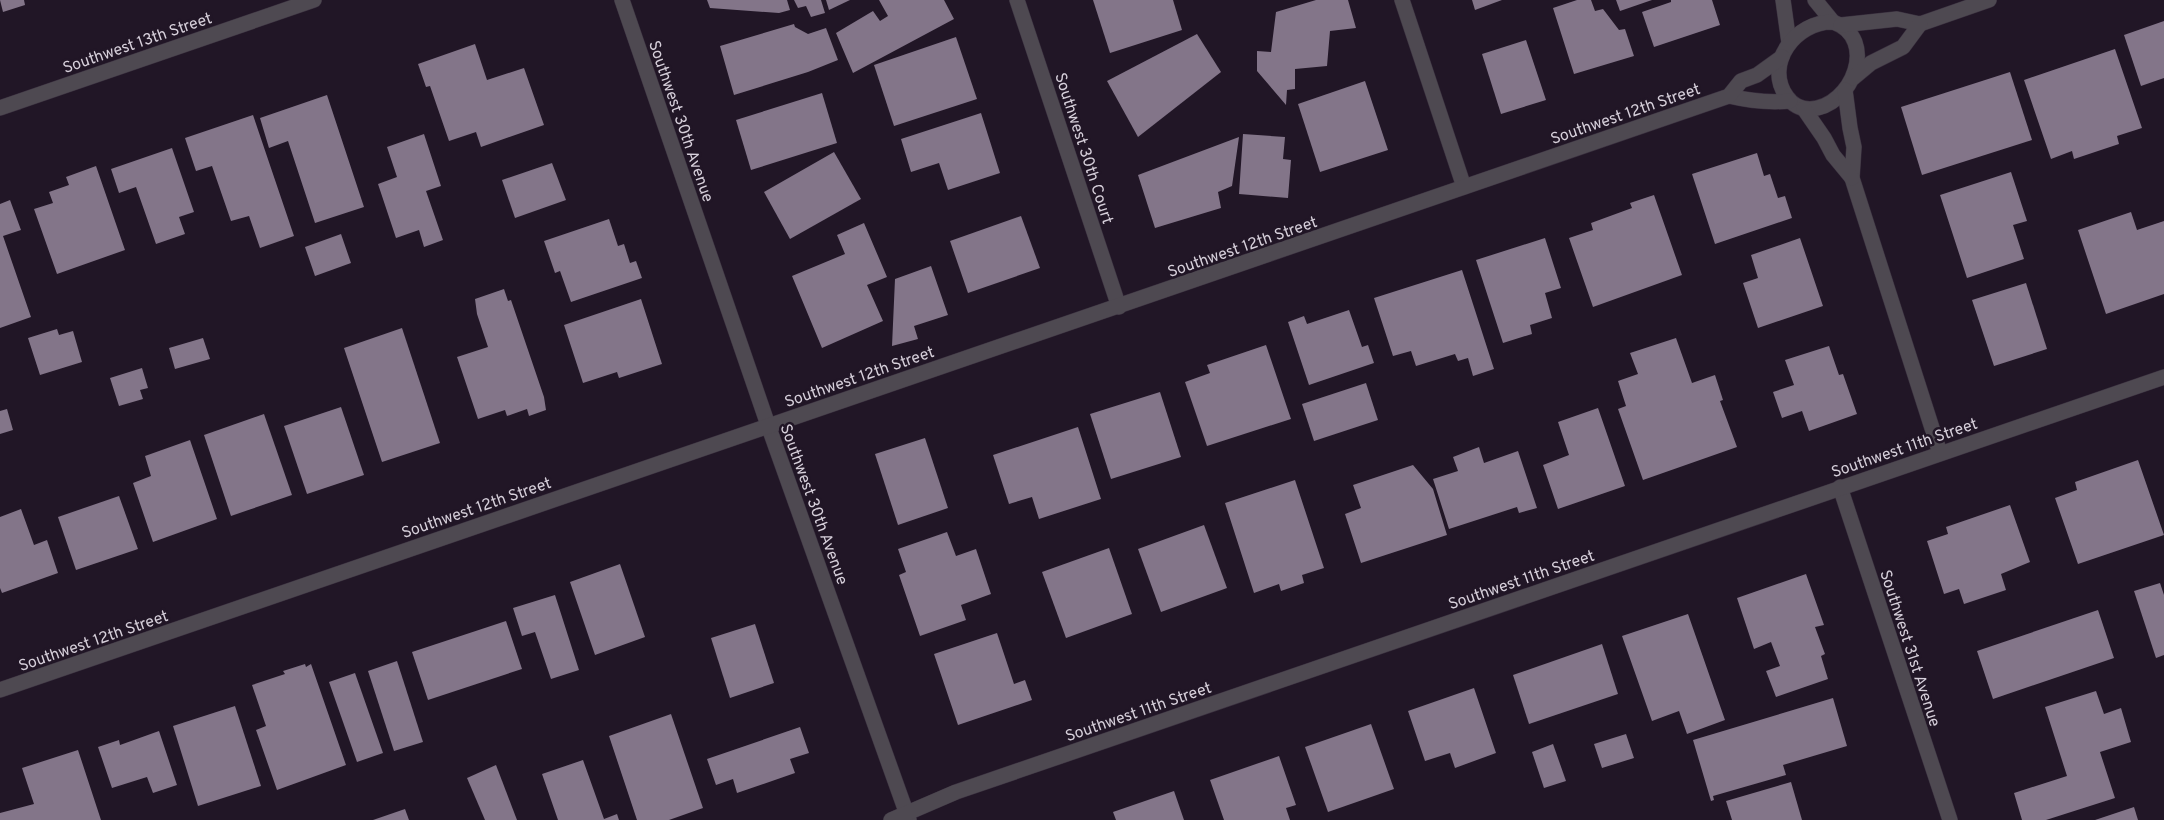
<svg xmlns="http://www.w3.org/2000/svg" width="2164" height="820" viewBox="0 0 2164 820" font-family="Overpass,sans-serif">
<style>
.building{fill:#837589}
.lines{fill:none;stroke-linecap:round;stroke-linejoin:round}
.street-casing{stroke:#3a303f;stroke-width:16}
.street{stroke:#4e4951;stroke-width:15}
.labels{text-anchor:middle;stroke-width:5;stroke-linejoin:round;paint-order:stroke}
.street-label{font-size:16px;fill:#d6cfda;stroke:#211626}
</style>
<rect width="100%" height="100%" fill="#211626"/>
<g class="building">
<polygon points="0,0 24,0 25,5 3,12"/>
<polygon points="707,0 787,0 790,10 779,13 710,8"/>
<polygon points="794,0 821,0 825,13 811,17 806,6 798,8"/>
<polygon points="826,0 850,0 829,10"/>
<polygon points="879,0 944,0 954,19 853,73 836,33 873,11 880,21 888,16"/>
<polygon points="1093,0 1173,0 1182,30 1110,53"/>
<polygon points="1316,0 1348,0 1356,28 1330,31 1327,66 1295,69 1295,89 1287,90 1286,105 1257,71 1257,51 1271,52 1276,12"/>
<polygon points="1472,0 1502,0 1475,10"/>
<polygon points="1577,0 1591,0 1595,11 1603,9 1619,30 1625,29 1634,56 1574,74 1553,8"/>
<polygon points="1616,0 1652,0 1620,11"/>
<polygon points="1671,0 1712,0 1720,25 1654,47 1642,12 1671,2"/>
<polygon points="2164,21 2164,78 2141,86 2124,35"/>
<polygon points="794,24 795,27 808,34 826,28 838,60 808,72 734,95 720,46"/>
<polygon points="1197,34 1221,72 1138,137 1107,81"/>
<polygon points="956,37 977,99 894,126 874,65"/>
<polygon points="1526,40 1546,100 1501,114 1482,54"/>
<polygon points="475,44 487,80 524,68 544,125 481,147 476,132 449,141 430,86 426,87 418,64"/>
<polygon points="2115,49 2142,128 2117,136 2119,144 2074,159 2072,151 2051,159 2024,80"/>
<polygon points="2010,72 2032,140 1922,175 1901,107"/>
<polygon points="1365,81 1388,150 1320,172 1298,104"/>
<polygon points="822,93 837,143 751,170 736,120"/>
<polygon points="327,95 364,207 315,223 288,141 269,148 260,118"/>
<polygon points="981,113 1000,173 948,190 939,163 911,172 901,139"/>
<polygon points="253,115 294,236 260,248 249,216 231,221 212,166 196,171 185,138"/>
<polygon points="424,134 441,186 426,191 443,240 424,247 419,230 396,238 378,184 397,177 387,147"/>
<polygon points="1243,134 1285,137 1283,159 1291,160 1288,198 1239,194"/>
<polygon points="1239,137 1232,186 1218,192 1221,208 1155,228 1138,175"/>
<polygon points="172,148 194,212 179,217 185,234 156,244 136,187 119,193 111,169"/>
<polygon points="834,152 861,199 790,239 764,192"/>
<polygon points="1757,153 1764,176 1770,174 1778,198 1785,196 1792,218 1715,244 1692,174"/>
<polygon points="552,163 566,200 515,218 502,180"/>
<polygon points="96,166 125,250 57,274 34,209 53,203 49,192 69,185 66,177"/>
<polygon points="2011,172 2027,221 2013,225 2024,259 1967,278 1940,195"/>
<polygon points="1654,195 1682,275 1593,307 1569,238 1593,230 1591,223 1632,208 1630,203"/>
<polygon points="10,200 21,230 3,236 31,317 0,328 0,204"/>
<polygon points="2131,212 2137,230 2164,221 2164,294 2106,314 2078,230"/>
<polygon points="1021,216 1040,268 968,293 950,241"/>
<polygon points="609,219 618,246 624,244 630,263 636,261 642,278 571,302 560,271 555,273 544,241"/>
<polygon points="864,223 887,277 867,285 883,321 822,348 792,276 845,254 837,235"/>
<polygon points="341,234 351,263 315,276 305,247"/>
<polygon points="1545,238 1561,288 1545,293 1552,318 1530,325 1532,334 1503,343 1476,260"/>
<polygon points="1800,238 1823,306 1758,328 1743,283 1758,278 1751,255"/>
<polygon points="931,266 948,315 914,326 918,339 892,346 895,279"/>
<polygon points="1462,270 1494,369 1473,376 1468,358 1458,361 1455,354 1416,366 1411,351 1393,356 1374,298"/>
<polygon points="2026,283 2047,349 1994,366 1972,300"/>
<polygon points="504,289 508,301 511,300 544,397 546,410 529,416 527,409 507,416 505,410 478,419 457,357 488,347 477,314 475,299"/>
<polygon points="641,299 662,364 619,378 617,372 583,383 564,325"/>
<polygon points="1349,310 1362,347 1368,345 1374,363 1309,385 1288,322 1304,316 1307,324"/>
<polygon points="402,328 440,443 382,462 344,348"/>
<polygon points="57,329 59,335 73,331 82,362 40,375 28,338"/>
<polygon points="203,338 210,359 175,369 169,348"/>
<polygon points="1676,338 1692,383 1715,375 1723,400 1720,401 1737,447 1643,480 1618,409 1626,406 1618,381 1638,374 1630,353"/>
<polygon points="1266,345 1291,419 1207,446 1185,382 1210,373 1207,365"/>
<polygon points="1829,346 1839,375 1843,374 1857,414 1809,431 1802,411 1782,418 1773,392 1794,385 1785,360"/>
<polygon points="142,368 148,388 140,390 143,399 119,406 110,378"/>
<polygon points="1366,383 1378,420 1314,441 1302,404"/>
<polygon points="1160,392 1181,457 1111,479 1090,414"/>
<polygon points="341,407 364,475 307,494 284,426"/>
<polygon points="1598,408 1625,486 1558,509 1543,465 1569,455 1558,422"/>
<polygon points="7,409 13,430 0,434 0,411"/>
<polygon points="264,414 292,495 231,516 204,435"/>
<polygon points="1078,427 1101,499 1039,519 1032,497 1009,504 993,455"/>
<polygon points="925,438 948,508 898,525 875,454"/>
<polygon points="190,440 217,519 153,542 133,483 151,476 145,456"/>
<polygon points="1479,447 1484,463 1518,451 1537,508 1519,513 1517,507 1449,529 1433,479 1458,471 1453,457"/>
<polygon points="2138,460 2164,535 2078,564 2055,498 2077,490 2075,482"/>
<polygon points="1413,465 1433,489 1447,535 1361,563 1345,514 1361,508 1353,485"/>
<polygon points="1295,480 1324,568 1302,575 1304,583 1281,591 1279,584 1254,593 1225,503"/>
<polygon points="119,496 138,549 76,570 58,517"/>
<polygon points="2010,505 2030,562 2001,574 2006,590 1964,604 1959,589 1944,594 1927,541 1948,534 1946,527"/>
<polygon points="21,509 34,545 47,540 58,573 2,593 0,588 0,517"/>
<polygon points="1204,525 1227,588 1161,612 1138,549"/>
<polygon points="947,532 956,556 976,549 991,594 961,605 966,620 920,636 899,575 906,572 898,549"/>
<polygon points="1109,548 1132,614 1066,638 1042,572"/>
<polygon points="620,564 645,637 595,655 570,582"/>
<polygon points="1806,574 1824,625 1815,627 1825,654 1821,656 1828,679 1776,697 1766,671 1780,666 1771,642 1754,649 1737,598"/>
<polygon points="2160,583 2164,595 2164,655 2156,658 2134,591"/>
<polygon points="555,595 579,670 551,679 535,632 522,636 513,608"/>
<polygon points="2098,610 2114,658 1993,699 1977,651"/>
<polygon points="1688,614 1725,720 1687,734 1679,711 1652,721 1622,636"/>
<polygon points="506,621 522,669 428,700 412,652"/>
<polygon points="755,624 774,683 730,698 711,638"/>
<polygon points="997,633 1014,684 1025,680 1032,700 958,725 934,654"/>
<polygon points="1602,644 1618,694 1529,724 1513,675"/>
<polygon points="397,661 423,742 394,751 368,671"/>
<polygon points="305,664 306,667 311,664 346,765 277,790 256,730 266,726 252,685 285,674 283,671"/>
<polygon points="355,673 383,753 357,762 329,682"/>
<polygon points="1474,688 1496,753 1455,768 1450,753 1425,761 1408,711"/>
<polygon points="2096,691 2104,714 2121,708 2131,742 2100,752 2115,798 2046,820 2022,820 2014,793 2067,776 2045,707"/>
<polygon points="1833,698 1847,746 1783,765 1786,775 1713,796 1714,800 1711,801 1693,740"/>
<polygon points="235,706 261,786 198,806 173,726"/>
<polygon points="671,714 703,808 669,820 637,820 609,736"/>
<polygon points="1371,724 1394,789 1328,812 1305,747"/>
<polygon points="800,727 809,753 790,759 795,773 737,793 733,779 716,785 707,759"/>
<polygon points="159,731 177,785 153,793 147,777 112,788 98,747 119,740 120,745"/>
<polygon points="1626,734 1634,758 1602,768 1594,744"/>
<polygon points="1553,744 1566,781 1544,788 1532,752"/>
<polygon points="78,750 101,820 0,820 0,813 34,804 22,768"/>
<polygon points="1279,756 1296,805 1286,808 1290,820 1224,820 1210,780"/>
<polygon points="583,760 604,819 617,814 619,820 558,820 542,774"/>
<polygon points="496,765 517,820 485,820 467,778"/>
<polygon points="1791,782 1802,820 1732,820 1726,801"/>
<polygon points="1174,791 1184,820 1116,820 1113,812"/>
<polygon points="2134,807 2138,820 2095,820"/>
<polygon points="405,809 409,820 373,820"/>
</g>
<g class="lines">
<g class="street-casing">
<g id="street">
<polyline points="622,0 768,425 909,820"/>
<polyline points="1017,0 1119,307"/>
<polyline points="1402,0 1464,187"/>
<polyline points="1783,0 1789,43"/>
<polyline points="1815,0 1833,22"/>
<path d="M1833 22C1879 38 1853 107 1810 109 1800 109 1792 104 1787 97 1763 64 1796 21 1833 22Z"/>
<polyline points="1841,25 1897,19 1920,24 1989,0"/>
<polyline points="1853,78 1871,63 1903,47 1920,24"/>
<polyline points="1845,90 1850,128 1854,147 1852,178 1940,453"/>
<path d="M1729 96C1750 101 1768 103 1790 101"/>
<polyline points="0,108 314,0"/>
<polyline points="1804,109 1824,138 1833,155 1852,178"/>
<polyline points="1840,487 1950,820"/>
<polyline points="0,690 1729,96 1741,81 1757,75 1782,57"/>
<polyline points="891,820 956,792 2164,377"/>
</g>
</g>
<use href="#street" class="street"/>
</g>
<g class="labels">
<g class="street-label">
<text transform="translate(137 42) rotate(-19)" y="6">Southwest 13th Street</text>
<text transform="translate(1625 113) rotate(-19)" y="6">Southwest 12th Street</text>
<text transform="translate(682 121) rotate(71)" y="6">Southwest 30th Avenue</text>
<text transform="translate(1085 148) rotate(72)" y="6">Southwest 30th Court</text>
<text transform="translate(1242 246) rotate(-19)" y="6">Southwest 12th Street</text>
<text transform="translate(859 376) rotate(-19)" y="6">Southwest 12th Street</text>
<text transform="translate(1904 447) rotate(-19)" y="6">Southwest 11th Street</text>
<text transform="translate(815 504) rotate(70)" y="6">Southwest 30th Avenue</text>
<text transform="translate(476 507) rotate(-19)" y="6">Southwest 12th Street</text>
<text transform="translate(1521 579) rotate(-19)" y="6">Southwest 11th Street</text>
<text transform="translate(93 640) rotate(-19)" y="6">Southwest 12th Street</text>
<text transform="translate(1911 648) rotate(72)" y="6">Southwest 31st Avenue</text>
<text transform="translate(1138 711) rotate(-19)" y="6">Southwest 11th Street</text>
</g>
</g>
</svg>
